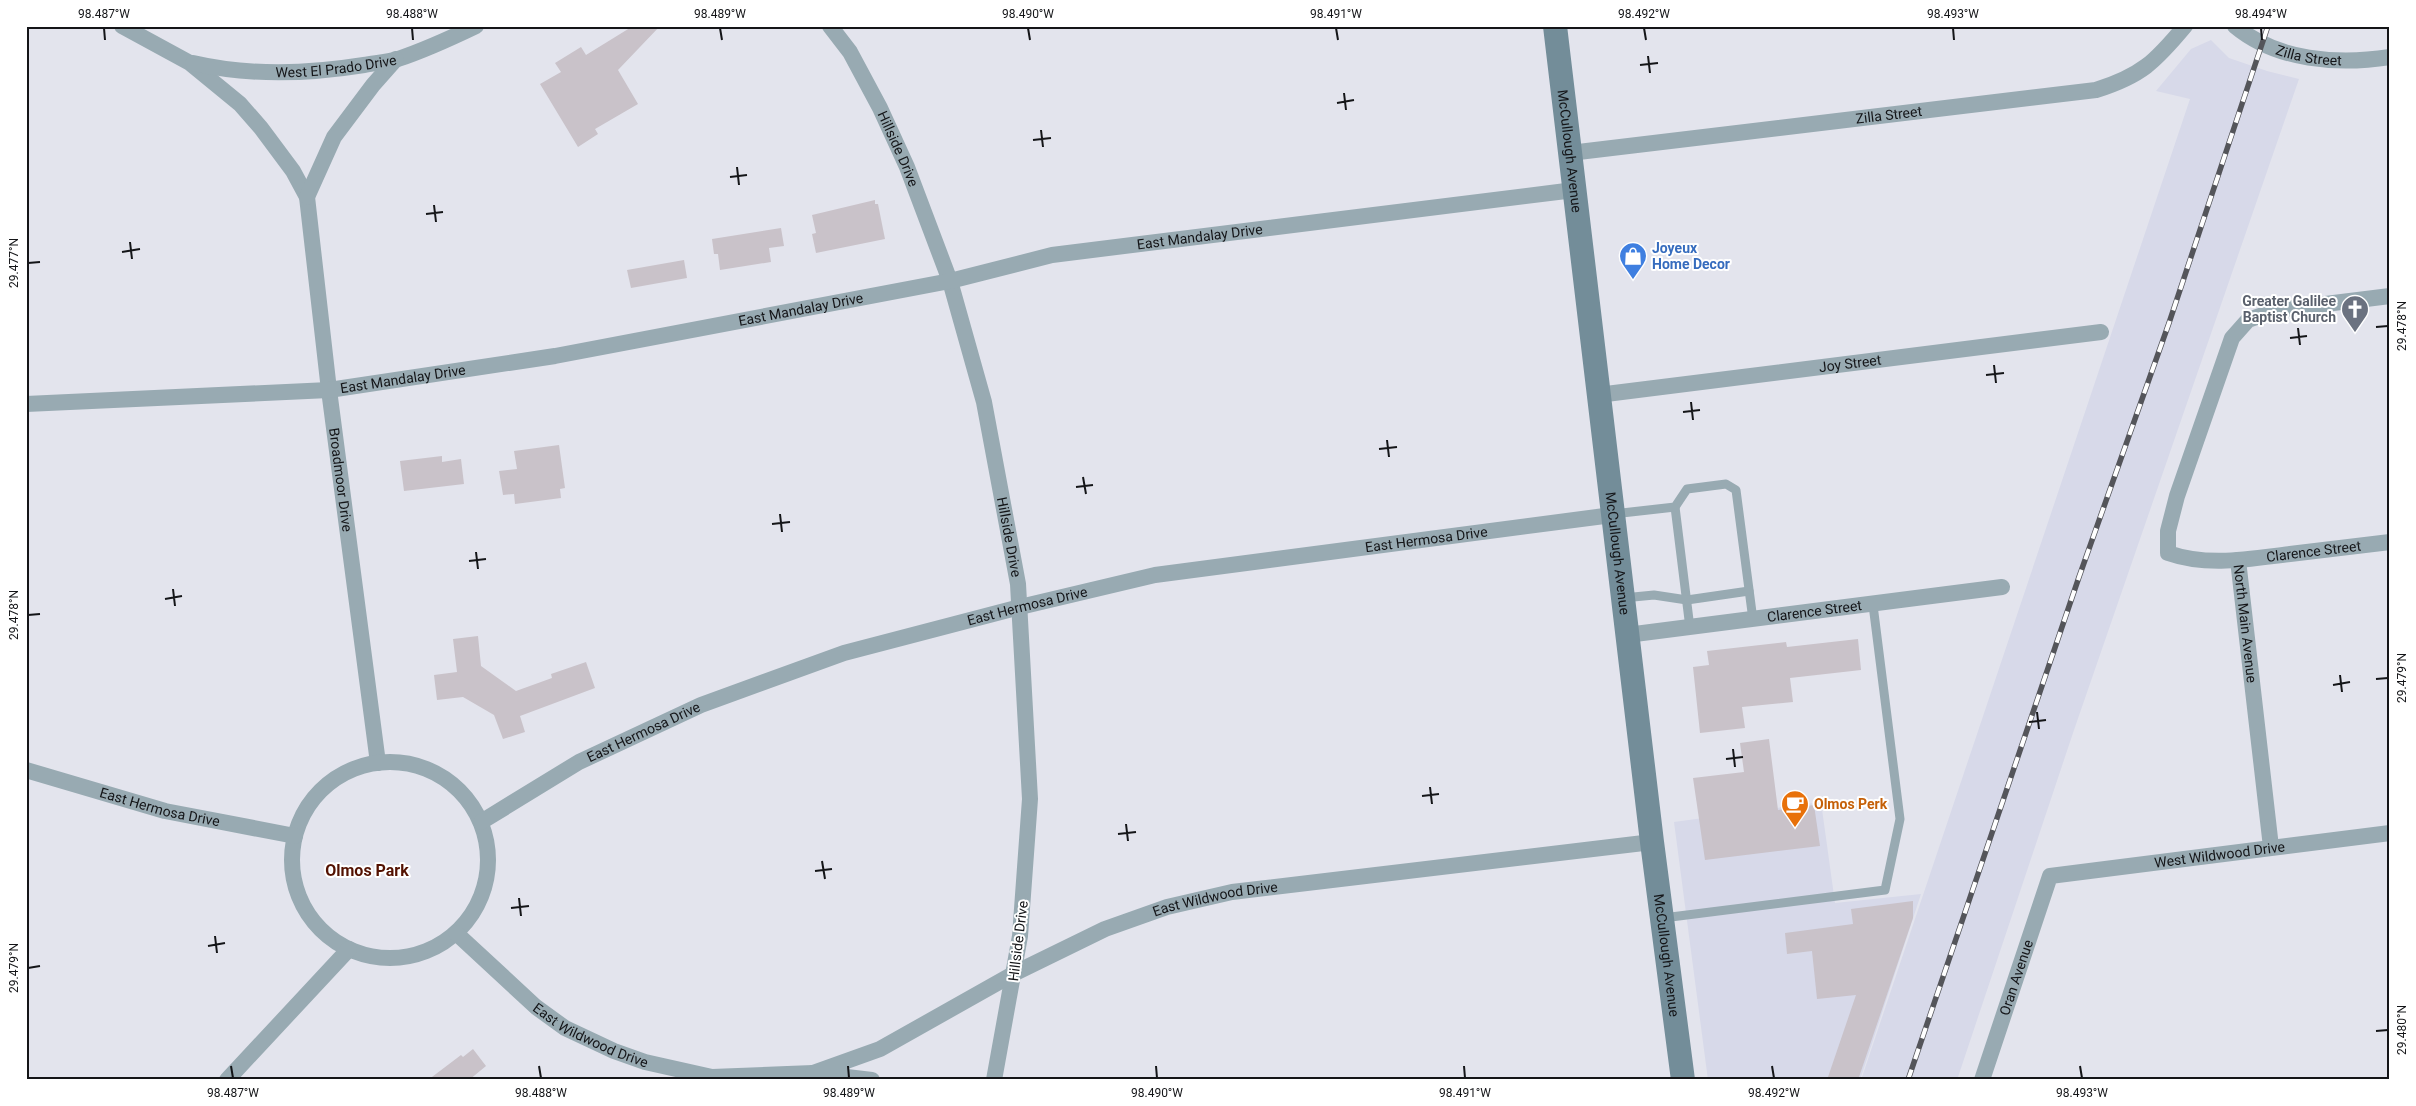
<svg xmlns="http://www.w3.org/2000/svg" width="2416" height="1106" viewBox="0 0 2416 1106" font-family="Roboto,sans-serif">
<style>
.built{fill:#d7d9e9}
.building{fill:#c9c2c9}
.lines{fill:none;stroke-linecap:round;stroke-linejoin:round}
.lane{stroke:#98aab2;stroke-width:9}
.street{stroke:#98aab2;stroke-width:16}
.secondary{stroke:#738d99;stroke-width:24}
.rail-casing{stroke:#54555a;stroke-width:5.5}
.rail{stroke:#fff;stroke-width:4;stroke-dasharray:11;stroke-linecap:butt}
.ticks{fill:none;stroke:#141518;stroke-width:2}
.labels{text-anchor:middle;stroke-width:4;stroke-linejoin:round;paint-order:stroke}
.street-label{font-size:14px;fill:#141518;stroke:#fff}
.shop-label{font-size:14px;font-weight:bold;fill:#366cbe;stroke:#fff;text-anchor:start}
.worship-label{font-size:14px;font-weight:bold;fill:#5b616d;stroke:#fff;text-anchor:end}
.food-label{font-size:14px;font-weight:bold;fill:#c56008;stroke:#fff;text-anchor:start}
.quarter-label{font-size:16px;font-weight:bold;fill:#531101;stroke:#fff}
.neatline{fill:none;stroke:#141518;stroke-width:2}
.ticks-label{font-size:12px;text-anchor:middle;fill:#141518}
</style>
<rect width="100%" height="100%" fill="#e3e4ed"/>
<g class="built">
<polygon points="2211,40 2229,58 2267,71 2299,79 2074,730 1957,1080 1861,1080 2190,99 2156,91 2191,49"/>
<polygon points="1821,802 1835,903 1921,894 1860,1080 1708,1080 1674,822"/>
</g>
<g class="building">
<polygon points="633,26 660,26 618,70 638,104 595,129 598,134 578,147 540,84 561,72 555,63 581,47 586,55"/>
<polygon points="875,200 875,204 878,204 885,239 816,253 812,234 816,233 812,215"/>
<polygon points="781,228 784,246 769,248 771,262 720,270 718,254 714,254 712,239"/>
<polygon points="684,260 687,278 631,288 627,270"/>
<polygon points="559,445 565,488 560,489 561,498 515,504 514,494 503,495 499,471 517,469 514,451"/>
<polygon points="442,456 442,462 461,459 464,484 404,491 400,461"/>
<polygon points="478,636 481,666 516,691 552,678 551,674 586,662 595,688 520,716 525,732 503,739 494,715 463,697 437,700 434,675 457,672 453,639"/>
<polygon points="1858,639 1861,670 1790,678 1793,702 1742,707 1745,728 1700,733 1693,667 1709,665 1707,651 1786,642 1787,647"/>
<polygon points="1769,739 1778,810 1814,805 1820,846 1705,860 1693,778 1744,772 1740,743"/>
<polygon points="1913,901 1913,918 1858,1080 1827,1080 1856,995 1817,999 1812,951 1787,954 1785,933 1853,924 1851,909"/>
<polygon points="473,1049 486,1066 469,1080 428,1080 461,1055 463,1057"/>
</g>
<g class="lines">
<g class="lane">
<polyline points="1675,507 1690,628"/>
<polyline points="1613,514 1675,507 1687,489 1726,484 1736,490 1753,620"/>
<polyline points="1623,598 1654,595 1687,600 1749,591"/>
<polyline points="1663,918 1885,890 1900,819 1873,605"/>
</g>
<g class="street">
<path id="s1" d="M122 26 190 63 240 104 261 128 293 171 307 197 329 390 378 763"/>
<path id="s2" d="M830 26 850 52 880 108 907 167 950 281 984 402 1018 584 1030 799 1020 936 994 1080"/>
<path id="s3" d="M2235 26C2277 61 2338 65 2390 57"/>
<path id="s4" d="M193 63C249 76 308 74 364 65 375 63 387 62 398 59 425 50 451 38 476 26"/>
<path id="s5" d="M1570 153 2096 90C2141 76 2155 62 2185 26"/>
<polyline points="307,197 334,137 373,85 396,59"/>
<path id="s6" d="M2390 296 2277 310 2248 320 2232 338 2177 496 2168 531V553C2208 567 2249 559 2290 554 2323 550 2357 546 2390 542"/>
<path id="s7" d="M1598 395 2101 332"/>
<path id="s8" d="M26 404 329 390 555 356 950 281 1052 255 1574 190"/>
<path id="s9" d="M2238 560 2271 847"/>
<path id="s10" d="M1627 635 2002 587"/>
<circle cx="390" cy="860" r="98"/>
<path id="s11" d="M26 770 165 811 295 836"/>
<path id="s12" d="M481 822 579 762 701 705 844 653 1020 607 1155 575 1612 515"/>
<path id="s13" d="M456 933 536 1007 565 1028 614 1051 645 1062 712 1077 813 1073 872 1080"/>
<path id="s14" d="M813 1073 880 1049 1015 973 1105 929 1167 907 1232 892 1652 842"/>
<polyline points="227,1080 349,949"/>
<path id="s15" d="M1982 1080 2050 876 2390 833"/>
</g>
<path class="secondary" id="s16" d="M1555 26 1652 842 1683 1080"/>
<g class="rail-casing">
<polyline id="rail" points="1908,1080 2079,577 2169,323 2268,26"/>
</g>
<use href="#rail" class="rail"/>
</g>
<path class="ticks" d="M104 28 105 40M412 28 413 40M720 28 722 40M1028 28 1030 40M1336 28 1338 40M1644 28 1646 40M1953 28 1954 40M2261 28 2262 40M1648 56 1650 73M1640 65 1658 63M1344 93 1346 110M1337 103 1354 100M1041 130 1043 147M1033 140 1051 138M737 167 739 185M730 177 747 175M434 205 436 222M426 214 443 212M130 242 132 259M122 252 140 249M28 263 40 262M2376 327 2388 326M2298 328 2300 345M2290 338 2307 336M1994 365 1996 383M1986 375 2004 373M1691 402 1693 420M1683 412 1700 410M1387 440 1389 457M1379 449 1397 447M1083 477 1086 494M1076 487 1093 485M780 514 782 532M772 524 790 522M476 552 478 569M469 561 486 559M173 589 175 606M165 599 182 596M28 615 40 614M2340 675 2342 692M2376 679 2388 678M2333 685 2350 682M2037 712 2039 729M2029 722 2046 720M1733 749 1735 767M1726 759 1743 757M1430 787 1432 804M1422 796 1439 794M1126 824 1128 841M1118 834 1136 832M822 861 825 879M815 871 832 869M519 898 521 916M511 908 529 906M215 936 217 953M208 946 225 943M28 968 40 966M2376 1031 2388 1030M231 1066 233 1078M539 1066 541 1078M848 1066 849 1078M1156 1066 1157 1078M1464 1066 1465 1078M1772 1066 1774 1078M2080 1066 2082 1078"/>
<defs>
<g id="shop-pin" transform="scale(1.4375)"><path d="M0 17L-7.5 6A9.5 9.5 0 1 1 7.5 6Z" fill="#3f7fe0" stroke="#fff"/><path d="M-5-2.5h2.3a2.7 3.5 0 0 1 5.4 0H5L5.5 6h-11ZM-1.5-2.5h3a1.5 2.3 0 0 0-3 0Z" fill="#fff"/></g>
<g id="church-pin" transform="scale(1.4375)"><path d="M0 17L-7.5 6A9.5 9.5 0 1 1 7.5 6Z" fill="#6b7280" stroke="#fff"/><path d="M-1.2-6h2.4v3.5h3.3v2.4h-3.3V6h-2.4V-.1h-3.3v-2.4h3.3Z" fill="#fff"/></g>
<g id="cafe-pin" transform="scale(1.4375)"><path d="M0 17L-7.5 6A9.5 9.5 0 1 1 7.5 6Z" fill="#e8710a" stroke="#fff"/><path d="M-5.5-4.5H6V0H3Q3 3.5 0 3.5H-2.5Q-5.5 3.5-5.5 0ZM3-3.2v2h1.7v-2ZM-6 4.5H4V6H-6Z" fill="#fff"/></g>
</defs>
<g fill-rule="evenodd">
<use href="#shop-pin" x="1633" y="256"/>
<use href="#church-pin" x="2355" y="309"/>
<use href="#cafe-pin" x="1795" y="804"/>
</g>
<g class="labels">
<g class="street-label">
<text dy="5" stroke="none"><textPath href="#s3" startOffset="81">Zilla Street</textPath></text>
<text dy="5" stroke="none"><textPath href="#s4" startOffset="144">West El Prado Drive</textPath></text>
<text dy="5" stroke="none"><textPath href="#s5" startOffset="321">Zilla Street</textPath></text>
<text dy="5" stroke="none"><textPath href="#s2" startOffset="141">Hillside Drive</textPath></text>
<text dy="5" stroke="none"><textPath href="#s16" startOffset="126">McCullough Avenue</textPath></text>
<text dy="5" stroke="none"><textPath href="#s8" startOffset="1188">East Mandalay Drive</textPath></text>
<text dy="5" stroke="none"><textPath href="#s8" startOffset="782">East Mandalay Drive</textPath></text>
<text dy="5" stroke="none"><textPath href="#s7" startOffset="254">Joy Street</textPath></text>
<text dy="5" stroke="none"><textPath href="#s8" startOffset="378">East Mandalay Drive</textPath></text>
<text dy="5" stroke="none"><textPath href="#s1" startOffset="542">Broadmoor Drive</textPath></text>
<text dy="5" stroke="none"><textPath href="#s2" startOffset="546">Hillside Drive</textPath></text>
<text dy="5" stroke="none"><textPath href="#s12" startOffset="996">East Hermosa Drive</textPath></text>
<text dy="5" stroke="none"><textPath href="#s6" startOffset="541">Clarence Street</textPath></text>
<text dy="5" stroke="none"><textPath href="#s16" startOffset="531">McCullough Avenue</textPath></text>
<text dy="5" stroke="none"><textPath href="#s12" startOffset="591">East Hermosa Drive</textPath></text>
<text dy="5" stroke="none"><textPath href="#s10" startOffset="189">Clarence Street</textPath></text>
<text dy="5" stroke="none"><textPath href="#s9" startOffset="64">North Main Avenue</textPath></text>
<text dy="5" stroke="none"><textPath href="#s12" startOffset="186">East Hermosa Drive</textPath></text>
<text dy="5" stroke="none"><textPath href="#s11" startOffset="139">East Hermosa Drive</textPath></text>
<text dy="5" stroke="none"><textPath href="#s15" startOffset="386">West Wildwood Drive</textPath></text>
<text dy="5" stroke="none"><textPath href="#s14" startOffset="441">East Wildwood Drive</textPath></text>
<text transform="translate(1018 941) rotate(-83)" y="5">Hillside Drive</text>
<text dy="5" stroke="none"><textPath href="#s16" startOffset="936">McCullough Avenue</textPath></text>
<text dy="5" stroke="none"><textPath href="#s15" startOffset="108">Oran Avenue</textPath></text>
<text dy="5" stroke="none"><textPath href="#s13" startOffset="171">East Wildwood Drive</textPath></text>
</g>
<g class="shop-label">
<text x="1652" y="253">Joyeux<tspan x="1652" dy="16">Home Decor</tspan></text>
</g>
<g class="worship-label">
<text x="2336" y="306">Greater Galilee<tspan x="2336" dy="16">Baptist Church</tspan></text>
</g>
<g class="food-label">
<text x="1814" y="809">Olmos Perk</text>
</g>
<g class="quarter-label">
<text x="367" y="876">Olmos Park</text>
</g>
</g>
<rect width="2416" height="1106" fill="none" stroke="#ffffff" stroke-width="55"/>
<rect x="28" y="28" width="2360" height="1050" class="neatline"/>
<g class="ticks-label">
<text x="104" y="18">98.487°W</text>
<text x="412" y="18">98.488°W</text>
<text x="720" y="18">98.489°W</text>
<text x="1028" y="18">98.490°W</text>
<text x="1336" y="18">98.491°W</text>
<text x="1644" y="18">98.492°W</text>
<text x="1953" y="18">98.493°W</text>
<text x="2261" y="18">98.494°W</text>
<text transform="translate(14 263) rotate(-90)" y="4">29.477°N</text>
<text transform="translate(2402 326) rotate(-90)" y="4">29.478°N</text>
<text transform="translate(14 615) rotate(-90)" y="4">29.478°N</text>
<text transform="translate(2402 678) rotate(-90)" y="4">29.479°N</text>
<text transform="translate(14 968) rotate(-90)" y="4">29.479°N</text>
<text transform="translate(2402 1030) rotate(-90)" y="4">29.480°N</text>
<text x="233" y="1097">98.487°W</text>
<text x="541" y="1097">98.488°W</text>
<text x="849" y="1097">98.489°W</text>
<text x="1157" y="1097">98.490°W</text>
<text x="1465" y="1097">98.491°W</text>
<text x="1774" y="1097">98.492°W</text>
<text x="2082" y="1097">98.493°W</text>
</g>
</svg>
